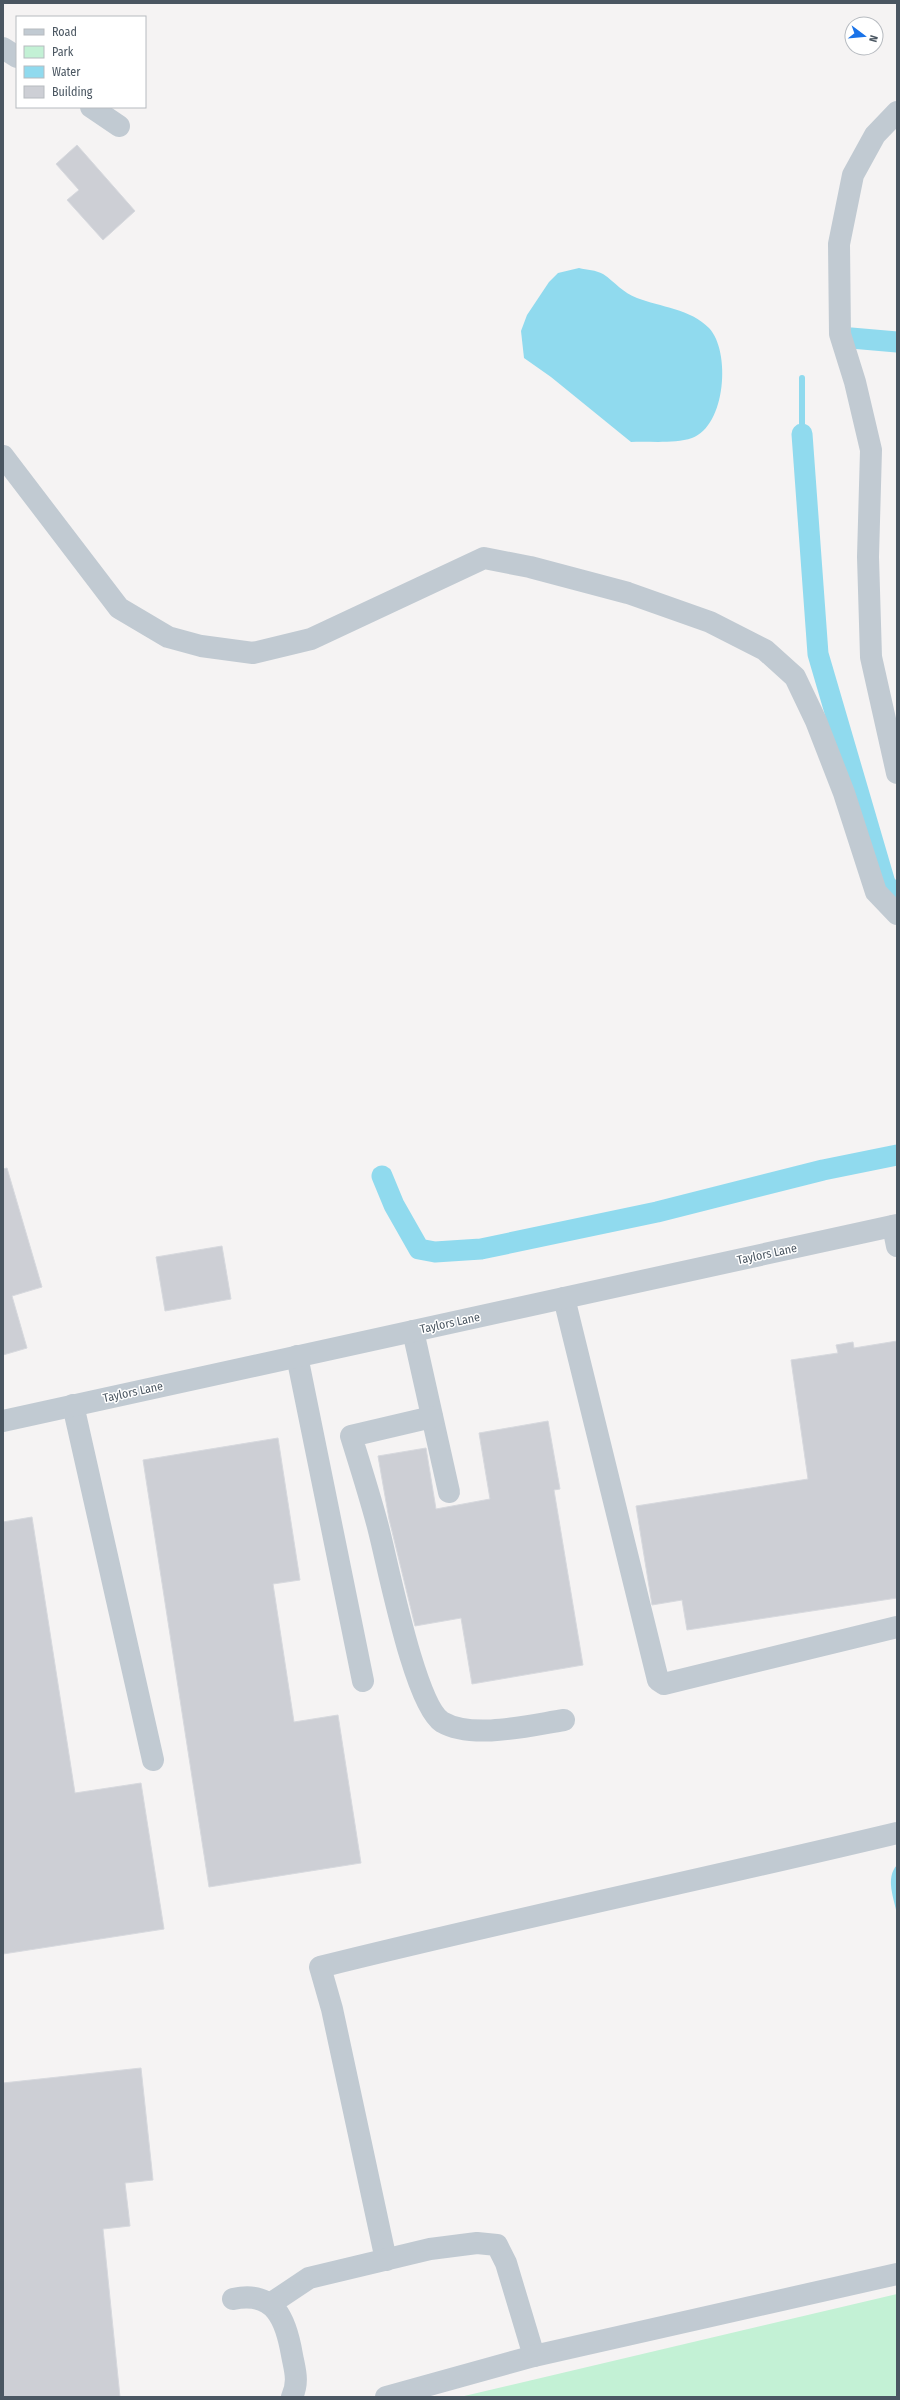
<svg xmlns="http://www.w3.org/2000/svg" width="900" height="2400" viewBox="0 0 900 2400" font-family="'Fira Sans Condensed',sans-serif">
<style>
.green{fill:#c3f1d5}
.water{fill:#90daee}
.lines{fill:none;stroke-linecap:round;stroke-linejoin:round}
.stream{stroke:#90daee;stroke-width:6}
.canal{stroke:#90daee;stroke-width:21}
.building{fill:#cdcfd5;stroke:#d7d9de}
.minor{stroke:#c1cad2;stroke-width:22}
.labels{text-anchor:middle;stroke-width:3;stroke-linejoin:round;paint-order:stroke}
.street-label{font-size:12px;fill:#4a5661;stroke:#fff}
</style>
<rect width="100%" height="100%" fill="#f5f3f3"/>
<polygon class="green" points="897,2294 897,2397 460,2397"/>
<g class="water">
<path d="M579 268C587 270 596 270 603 274 615 282 623 293 637 298 660 307 691 309 709 328 731 351 726 426 692 438 674 444 650 441 631 442L551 377 524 358 521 331 527 315 549 282 558 273Z"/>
<path d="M897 1865V1914C894 1898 885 1878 897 1865Z"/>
</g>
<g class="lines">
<polyline class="stream" points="802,434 802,378"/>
<g class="canal">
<polyline points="851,338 897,342"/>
<polyline points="802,434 818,654 885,883 897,899"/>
<polyline points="382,1176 394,1205 419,1249 435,1252 481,1249 657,1212 823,1170 897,1155"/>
</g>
</g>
<g class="building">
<polygon points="77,145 135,211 103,240 67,200 79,190 56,164"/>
<polygon points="7,1168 42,1287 12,1296 27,1348 3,1355 3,1169"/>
<polygon points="222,1246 231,1299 165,1311 156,1257"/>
<polygon points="897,1341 897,1598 687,1630 682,1600 652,1605 636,1506 808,1479 791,1360 838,1353 836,1345 853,1342 854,1348"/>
<polygon points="548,1421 560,1489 554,1490 583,1665 472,1684 461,1618 415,1626 389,1519 378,1456 426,1448 436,1509 490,1499 479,1433"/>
<polygon points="278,1438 300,1580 273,1584 294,1722 338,1715 361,1863 209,1887 143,1460"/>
<polygon points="32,1517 75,1793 141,1783 164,1929 3,1954 3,1522"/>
<polygon points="141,2068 153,2180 125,2183 130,2226 103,2229 120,2397 3,2397 3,2083"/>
</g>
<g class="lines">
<g class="minor">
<polyline points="3,48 17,57"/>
<polyline points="91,107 119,126"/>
<polyline points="897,112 875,135 853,175 839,244 840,334 855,382 871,450 868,557 871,657 897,773"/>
<polyline points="3,456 119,608 168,637 201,646 253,653 311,639 484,558 530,567 628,593 710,622 765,650 795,677 816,721 844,793 876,892 897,914"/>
<polyline points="893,1226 897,1246"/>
<polyline points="564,1298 658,1680 664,1684 897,1627"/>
<polyline points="413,1331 449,1492"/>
<polyline points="297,1356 363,1681"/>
<polyline points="73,1405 153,1760"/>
<path d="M432 1417 351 1436C360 1465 369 1493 377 1523 387 1559 414 1704 442 1722 473 1740 531 1725 564 1720"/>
<polyline points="3,1421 897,1225"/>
<path d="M386 2260 332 2009 320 1967C512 1919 705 1879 897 1833"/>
<path d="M233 2299C275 2290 286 2320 292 2355 295 2371 299 2381 292 2397"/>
<polyline points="270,2304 309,2278 430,2249 477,2243 497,2245 506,2263 534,2356"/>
<polyline points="386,2397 534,2356 897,2274"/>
</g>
</g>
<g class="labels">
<g class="street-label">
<text transform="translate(767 1254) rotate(-12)" y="4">Taylors Lane</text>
<text transform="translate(450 1323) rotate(-12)" y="4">Taylors Lane</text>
<text transform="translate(133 1392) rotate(-12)" y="4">Taylors Lane</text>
</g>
</g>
<rect width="900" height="2400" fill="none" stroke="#4a5661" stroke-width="8"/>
<rect x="16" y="16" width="130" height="92" fill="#ffffff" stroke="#b7bbc0"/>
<rect x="24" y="29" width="20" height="6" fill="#c1cad2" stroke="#b7bbc0"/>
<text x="52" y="36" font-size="12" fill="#4a5661">Road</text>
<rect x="24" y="46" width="20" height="12" fill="#c3f1d5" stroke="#b7bbc0"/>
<text x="52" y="56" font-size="12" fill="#4a5661">Park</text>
<rect x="24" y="66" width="20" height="12" fill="#90daee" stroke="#b7bbc0"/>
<text x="52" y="76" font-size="12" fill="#4a5661">Water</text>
<rect x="24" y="86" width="20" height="12" fill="#cdcfd5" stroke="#b7bbc0"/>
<text x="52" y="96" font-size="12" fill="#4a5661">Building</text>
<g transform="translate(864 36) rotate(106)"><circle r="19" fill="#ffffff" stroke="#b7bbc0"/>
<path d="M0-3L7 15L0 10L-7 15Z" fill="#1a73e8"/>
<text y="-6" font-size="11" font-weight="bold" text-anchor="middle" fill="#4a5661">N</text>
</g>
</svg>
